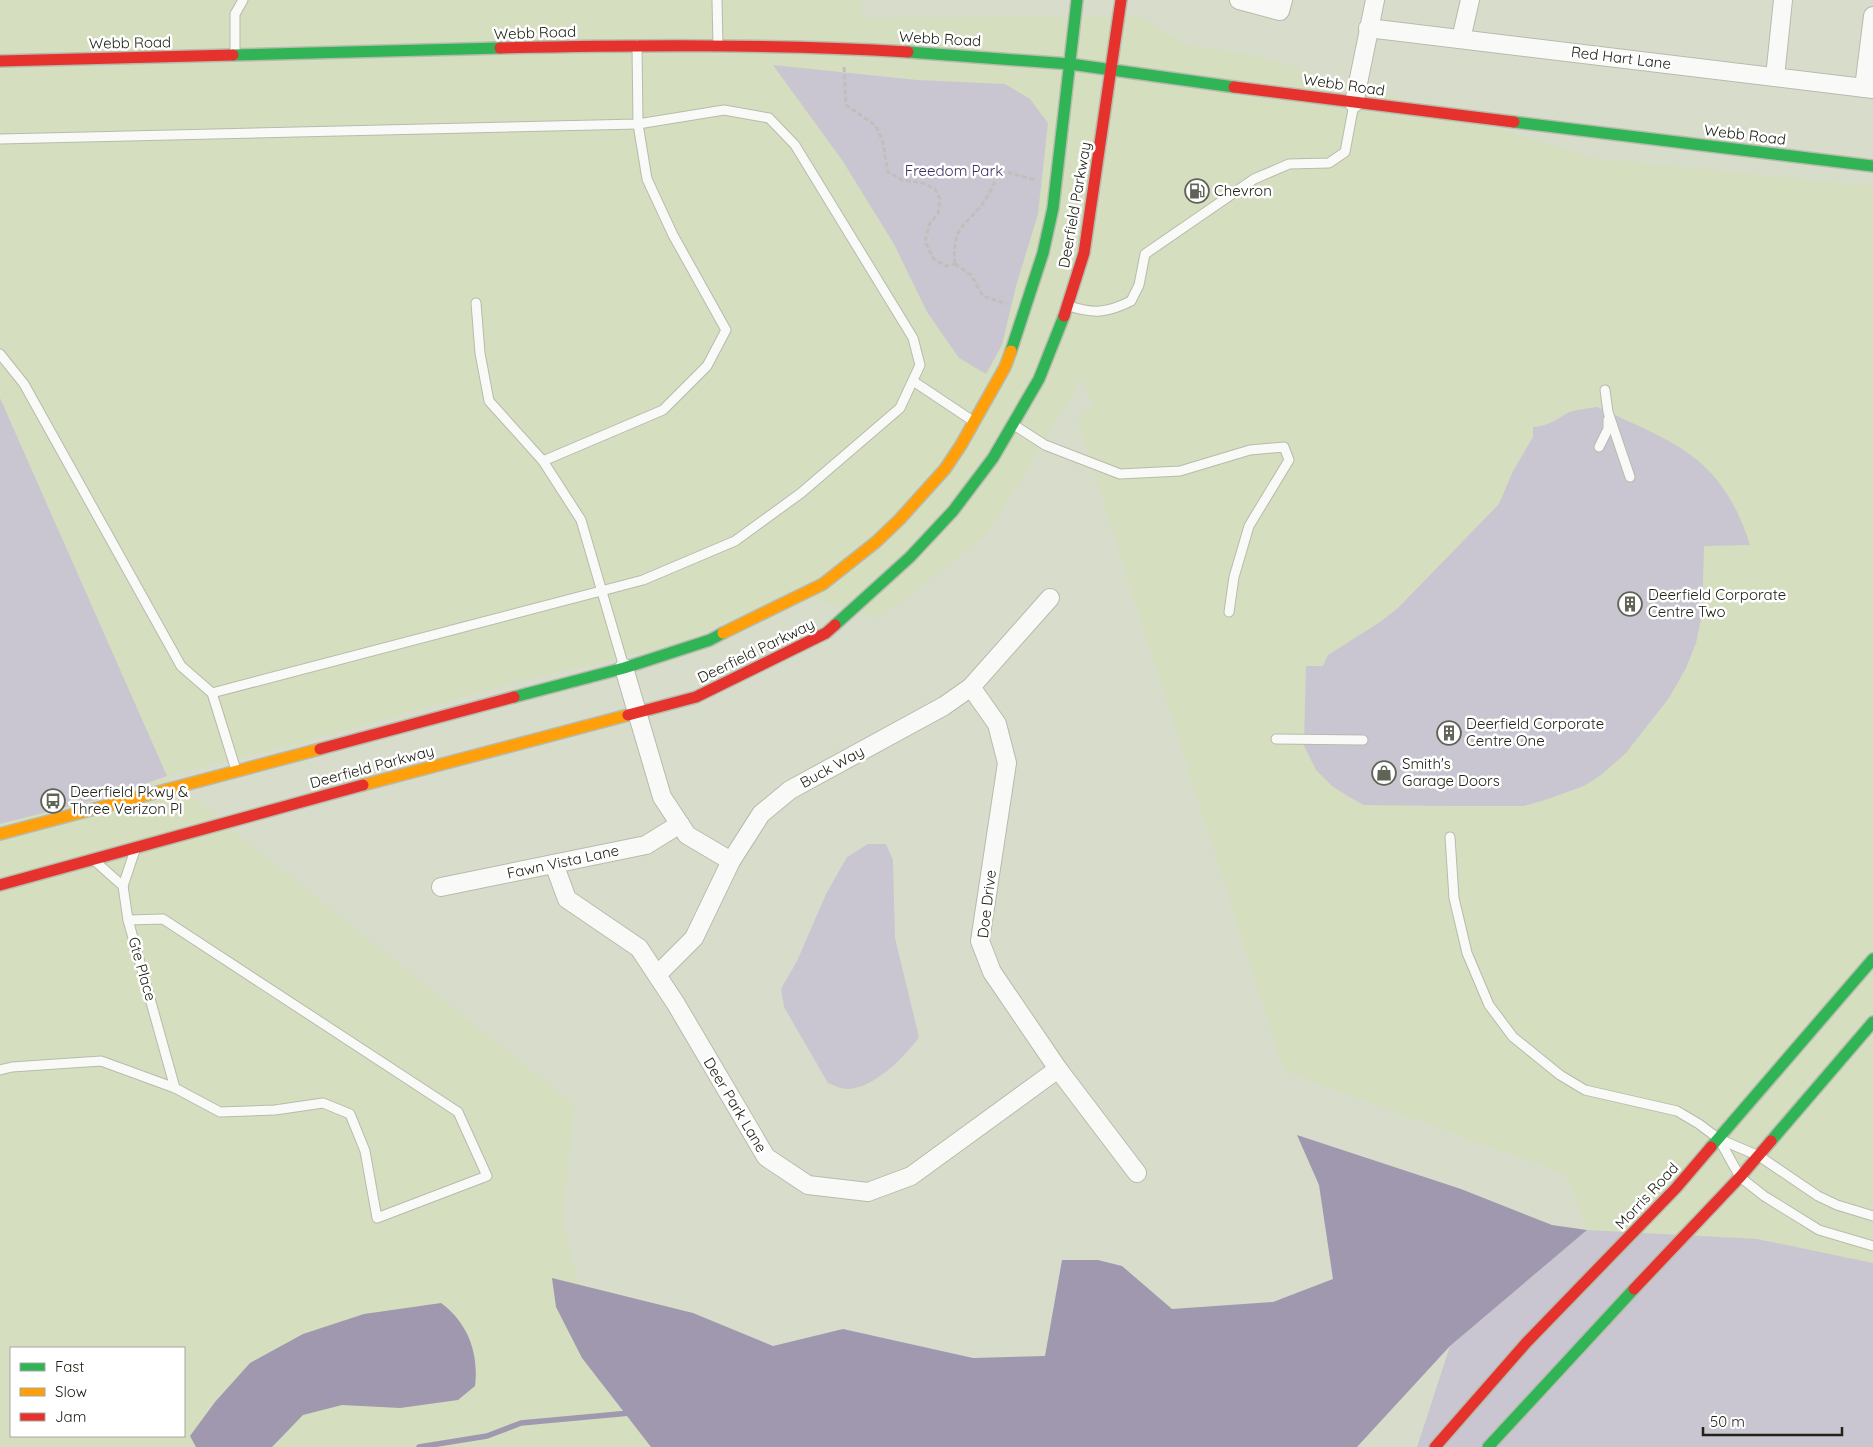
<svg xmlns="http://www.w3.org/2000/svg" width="1873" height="1447" viewBox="0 0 1873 1447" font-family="Quicksand,sans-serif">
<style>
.built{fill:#d5debf;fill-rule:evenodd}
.green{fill:#c9c6d2}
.water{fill:#9f98ae}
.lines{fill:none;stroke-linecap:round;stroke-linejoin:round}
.stream{stroke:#9f98ae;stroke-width:5.5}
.lane-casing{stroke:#b7bbad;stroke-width:11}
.street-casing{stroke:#b7bbad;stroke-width:20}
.fast-casing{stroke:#b7bbad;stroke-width:14}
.slow-casing{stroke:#b7bbad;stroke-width:14}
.jam-casing{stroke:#b7bbad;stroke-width:14}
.path{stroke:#bfc0ba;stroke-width:3;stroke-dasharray:5 2.5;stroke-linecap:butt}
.lane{stroke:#f9faf7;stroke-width:9}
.street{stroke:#f9faf7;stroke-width:18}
.fast{stroke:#30b455;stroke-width:11}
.slow{stroke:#ff9f0a;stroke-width:11}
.jam{stroke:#e5322d;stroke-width:11}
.labels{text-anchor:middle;stroke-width:5;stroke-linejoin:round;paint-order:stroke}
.street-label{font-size:15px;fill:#202317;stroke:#fff}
.park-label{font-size:15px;fill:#3e2c60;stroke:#fff}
.poi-label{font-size:15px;fill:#202317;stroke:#fff;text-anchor:start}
</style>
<rect width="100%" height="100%" fill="#d8ddcb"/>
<g class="built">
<polygon points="0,0 862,0 863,18 1137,16 1186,44 1254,55 1595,158 1873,186 1873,1263 1757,1239 1587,1230 1567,1175 1284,1071 1077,419 1093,407 1083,377 987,534 878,619 795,592 673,645 516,682 325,736 167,776 0,398"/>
<path d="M167 777 575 1106 562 1218 607 1392 651 1447H0V824L107 797ZM11 1348H184V1436H11Z"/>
</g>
<g class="green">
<polygon points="773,65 917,80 1005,84 1030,99 1048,123 1038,214 1016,286 1002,345 986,374 959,358 927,312 894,244 842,160"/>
<polygon points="0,398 167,776 107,797 0,824"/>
<path d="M1597 407C1675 443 1722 456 1750 545L1704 546 1702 614 1696 643 1686 668 1669 698 1626 753 1601 775 1584 786 1548 799 1524 806H1447L1364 805 1349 797 1332 786 1316 770 1304 746 1306 666H1323L1328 655 1380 622 1398 608 1499 504 1513 471 1533 437V427C1547 426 1554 421 1566 414 1575 409 1587 409 1597 407Z"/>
<path d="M868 844H886L893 860 895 938 919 1037C905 1057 873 1089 847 1089 841 1089 833 1085 828 1083L784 1007 781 989 797 961 826 894 847 857Z"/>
<polygon points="1587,1230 1757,1239 1873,1263 1873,1447 1417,1447 1450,1346"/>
</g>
<g class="water">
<polygon points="1297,1135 1461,1189 1552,1225 1587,1230 1450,1346 1357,1447 651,1447 582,1358 556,1307 552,1278 693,1313 773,1346 843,1329 973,1358 1045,1356 1062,1260 1098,1260 1122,1266 1172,1309 1273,1302 1333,1279 1319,1185"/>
<path d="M441 1303C468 1323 479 1353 475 1386L458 1400 400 1408 342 1405 303 1415 272 1447H196L190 1436 215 1402 250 1363 303 1334 364 1314Z"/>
</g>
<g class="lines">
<polyline class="stream" points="419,1447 487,1436 521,1423 630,1413"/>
<g class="lane-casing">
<g id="lane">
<polyline points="717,0 718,45"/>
<polyline points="235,53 235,14 243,0"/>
<polyline points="0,139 638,124 724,110 769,118 795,145 913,338 920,365 900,408 801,493 735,541 643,580 212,693"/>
<polyline points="476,303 480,353 489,401 543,461"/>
<path d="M1069 306C1094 314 1107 313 1131 301L1139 285 1145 254 1254 179 1289 164 1329 163 1345 152 1354 104"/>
<polyline points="0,354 24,384 181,666 212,693 236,770"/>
<polyline points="913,381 973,421"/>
<polyline points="1605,390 1608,412 1630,477"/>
<polyline points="1014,425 1045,445 1120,474 1180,471 1250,450 1284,447 1289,460 1249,526 1234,577 1229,612"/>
<polyline points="1599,447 1608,429 1608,420"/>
<polyline points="624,667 581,520 543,461 663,410 707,366 726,330 673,235 647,179 638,124 637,45"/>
<polyline points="1276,739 1363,740"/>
<polyline points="1450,837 1454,898 1467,953 1489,1005 1513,1037 1560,1075 1585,1090 1677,1111 1699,1124 1719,1139 1759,1156 1818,1196 1837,1205 1873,1216"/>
<polyline points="96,862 123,886 128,920 175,1088"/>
<polyline points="123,886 135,850"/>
<polyline points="0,1070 12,1067 101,1061 175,1088 220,1112 275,1110 323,1103 350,1114 365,1151 377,1218 487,1176 458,1112 163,919 128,920"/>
<polyline points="1719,1139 1740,1177 1764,1196 1819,1230 1873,1246"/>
</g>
</g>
<g class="street-casing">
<g id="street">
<polyline points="1239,0 1280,11 1283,0"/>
<polyline points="1368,28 1873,89"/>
<polyline points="1461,39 1470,0"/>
<polyline points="1775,77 1783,0"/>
<polyline points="1864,88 1873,16"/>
<polyline points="1354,103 1375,0"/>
<polyline points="624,668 662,797 687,835 731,861"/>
<polyline points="971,687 997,724 1007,763 980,941 992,972 1058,1069 1137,1173"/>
<polyline points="554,864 567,899 639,948 676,1004 766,1157 808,1185 868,1192 911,1176 1058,1069"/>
<polyline points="441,887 646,845 680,824"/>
<polyline points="657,975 694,938 731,861 761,814 790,790 944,706 971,687 1050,598"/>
</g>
</g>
<g class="fast-casing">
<g id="fast">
<polyline points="908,52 1070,64 1234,87"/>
<polyline points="233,55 500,48"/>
<polyline points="1514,122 1873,166"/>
<polyline points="1011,351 1043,253 1053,208 1077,0"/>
<polyline points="835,625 910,557 953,511 993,458 1039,379 1064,316"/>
<polyline points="514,697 624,668 710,640 723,633"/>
<polyline points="1771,1141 1873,1022"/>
<polyline points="1711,1147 1873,959"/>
<polyline points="1488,1447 1634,1289"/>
</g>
</g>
<g class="slow-casing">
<g id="slow">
<polyline points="723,633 823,584 876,542 900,519 945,469 961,445 1005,367 1011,351"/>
<polyline points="363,785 628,715"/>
<polyline points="0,834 320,749"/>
</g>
</g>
<g class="jam-casing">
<g id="jam">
<path d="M500 48C636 45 772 44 908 52"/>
<polyline points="0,61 233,55"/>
<polyline points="1234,87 1514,122"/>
<polyline points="1064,316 1084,253 1121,0"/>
<polyline points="628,715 696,697 826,633 835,625"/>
<polyline points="320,749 514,697"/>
<polyline points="0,885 363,785"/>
<polyline points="1634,1289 1740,1177 1771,1141"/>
<polyline points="1435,1447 1526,1343 1676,1188 1711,1147"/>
</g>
</g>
<g class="path">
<polyline points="844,67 846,105 875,125 882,139 888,172 902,180 923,183 935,189 940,199 938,214 930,223 925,241 933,258 945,266 955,264"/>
<path d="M955 264C952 230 961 229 981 206 988 197 993 185 998 175L1007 172 1035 180"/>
<polyline points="955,264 971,275 983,296 1007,304"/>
</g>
<use href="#lane" class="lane"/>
<use href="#street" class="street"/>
<use href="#fast" class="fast"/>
<use href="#slow" class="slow"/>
<use href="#jam" class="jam"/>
</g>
<defs>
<g id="fuel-ring" transform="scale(1.25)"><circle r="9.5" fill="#fff" stroke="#606456" stroke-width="1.5"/><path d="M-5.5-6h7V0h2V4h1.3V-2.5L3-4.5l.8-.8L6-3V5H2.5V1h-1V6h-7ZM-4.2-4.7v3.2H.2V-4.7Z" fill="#606456"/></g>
<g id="building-ring" transform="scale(1.25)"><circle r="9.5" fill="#fff" stroke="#606456" stroke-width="1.5"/><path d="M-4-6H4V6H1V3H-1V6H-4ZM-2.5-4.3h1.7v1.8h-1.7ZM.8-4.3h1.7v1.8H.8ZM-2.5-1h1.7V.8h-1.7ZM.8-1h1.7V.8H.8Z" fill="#606456"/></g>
<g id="shop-ring" transform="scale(1.25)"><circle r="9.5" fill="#fff" stroke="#606456" stroke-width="1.5"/><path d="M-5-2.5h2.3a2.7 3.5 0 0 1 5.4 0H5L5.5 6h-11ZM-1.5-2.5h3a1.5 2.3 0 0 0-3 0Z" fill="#606456"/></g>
<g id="bus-ring" transform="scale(1.25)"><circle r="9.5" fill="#fff" stroke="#606456" stroke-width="1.5"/><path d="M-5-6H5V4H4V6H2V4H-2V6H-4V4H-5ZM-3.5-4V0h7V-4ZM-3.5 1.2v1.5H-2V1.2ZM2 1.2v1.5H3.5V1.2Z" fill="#606456"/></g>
</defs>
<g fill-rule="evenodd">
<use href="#fuel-ring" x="1197" y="191"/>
<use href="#building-ring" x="1630" y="604"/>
<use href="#building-ring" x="1449" y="733"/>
<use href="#shop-ring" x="1384" y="773"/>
<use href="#bus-ring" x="53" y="801"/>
</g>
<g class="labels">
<g class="street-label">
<text transform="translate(535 33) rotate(-2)" y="5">Webb Road</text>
<text transform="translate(940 39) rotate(3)" y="5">Webb Road</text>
<text transform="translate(130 43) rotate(-1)" y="5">Webb Road</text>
<text transform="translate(1621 58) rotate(7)" y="5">Red Hart Lane</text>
<text transform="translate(1344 85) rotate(8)" y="5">Webb Road</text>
<text transform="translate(1745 135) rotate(7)" y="5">Webb Road</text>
<text transform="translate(1075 205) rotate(-80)" y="5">Deerfield Parkway</text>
<text transform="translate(756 651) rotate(-26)" y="5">Deerfield Parkway</text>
<text transform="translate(372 767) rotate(-15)" y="5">Deerfield Parkway</text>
<text transform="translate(832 767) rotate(-29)" y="5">Buck Way</text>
<text transform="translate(563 862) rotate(-12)" y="5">Fawn Vista Lane</text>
<text transform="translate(987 904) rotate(-83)" y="5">Doe Drive</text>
<text transform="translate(142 969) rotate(74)" y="5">Gte Place</text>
<text transform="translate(735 1105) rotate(59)" y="5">Deer Park Lane</text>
<text transform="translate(1647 1196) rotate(-47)" y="5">Morris Road</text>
</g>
<g class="park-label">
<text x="954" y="176">Freedom Park</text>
</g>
<g class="poi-label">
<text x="1214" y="196">Chevron</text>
<text x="1648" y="600">Deerfield Corporate<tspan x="1648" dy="17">Centre Two</tspan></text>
<text x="1466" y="729">Deerfield Corporate<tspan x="1466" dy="17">Centre One</tspan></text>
<text x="1402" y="769">Smith's<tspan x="1402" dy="17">Garage Doors</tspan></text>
<text x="70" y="797">Deerfield Pkwy &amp;<tspan x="70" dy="17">Three Verizon Pl</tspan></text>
</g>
</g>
<rect x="10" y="1347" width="175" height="90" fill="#ffffff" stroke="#a6a7a2"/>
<rect x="20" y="1363" width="25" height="8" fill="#30b455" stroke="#a6a7a2"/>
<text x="55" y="1372" font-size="15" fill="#202317">Fast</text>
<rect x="20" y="1388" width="25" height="8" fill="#ff9f0a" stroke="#a6a7a2"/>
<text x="55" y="1397" font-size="15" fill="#202317">Slow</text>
<rect x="20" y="1413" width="25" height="8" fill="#e5322d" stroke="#a6a7a2"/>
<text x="55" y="1422" font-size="15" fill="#202317">Jam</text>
<path d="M1703 1427v8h139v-8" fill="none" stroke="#202317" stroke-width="2.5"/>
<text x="1710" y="1427" font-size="15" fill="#202317" stroke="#ffffff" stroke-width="4" paint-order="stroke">50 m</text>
</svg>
